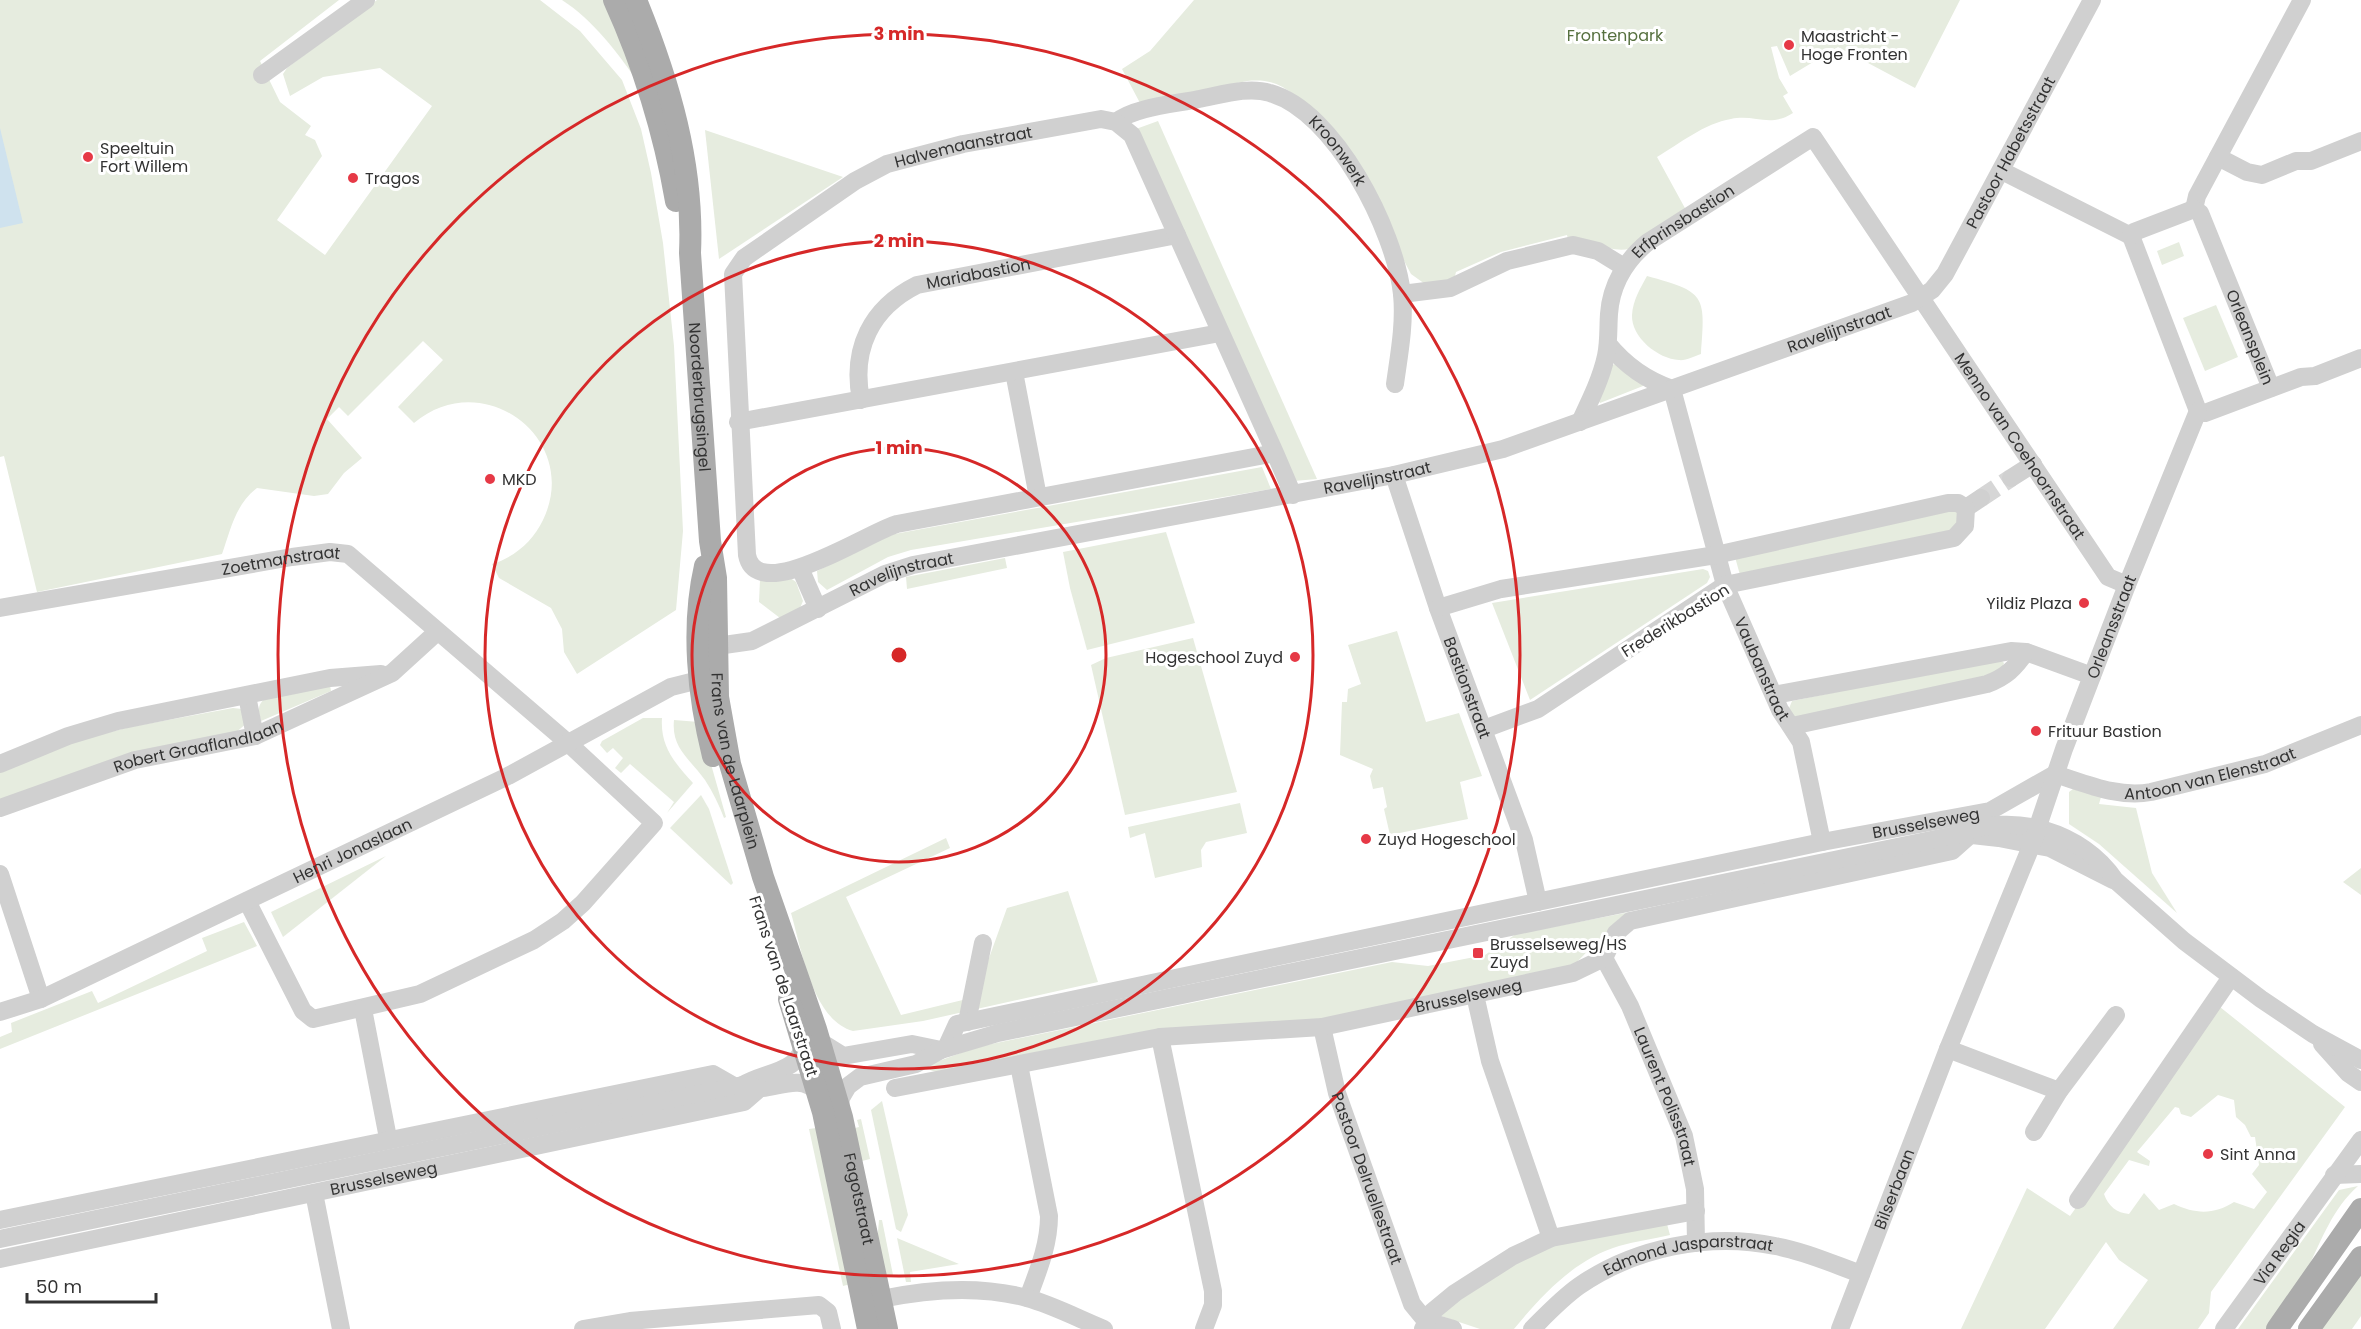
<svg xmlns="http://www.w3.org/2000/svg" width="2361" height="1329" viewBox="0 0 2361 1329" font-family="Poppins,sans-serif">
<style>
.green{fill:#e6ecdf;fill-rule:evenodd}
.water{fill:#cfe2ee}
.lines{fill:none;stroke-linecap:round;stroke-linejoin:round}
.minor-tunnel{stroke:#d6d6d6;stroke-width:18;stroke-dasharray:18 9;stroke-linecap:butt}
.minor{stroke:#d0d0d0;stroke-width:18}
.major{stroke:#ababab;stroke-width:22}
.ring{fill:none;stroke:#d62828;stroke-width:3}
.poi-dot{fill:#e63946;stroke:#fff;stroke-width:2}
.labels{text-anchor:middle;stroke-width:6;stroke-linejoin:round;paint-order:stroke}
.park-label{font-size:16px;fill:#56703f;stroke:#fff}
.poi-label{font-size:16px;fill:#333;stroke:#fff;text-anchor:start}
.street-label{font-size:16px;fill:#333;stroke:#fff}
.centre{fill:#d62828;stroke:#fff;stroke-width:3}
.ring-label{font-size:18px;text-anchor:middle;font-weight:bold;fill:#d62828;stroke:#fff;stroke-width:6;stroke-linejoin:round;paint-order:stroke}
</style>
<rect width="100%" height="100%" fill="#fff"/>
<g class="green">
<path d="M0 0H339L260 61 280 102 311 126 305 135 315 140 322 156 277 220 325 255 432 106 380 68 323 77 290 96 283 74 287 68 377 0H540L580 31 622 80 641 129 651 173 663 243 674 346 683 531 676 610 577 674 564 652 562 629 551 608 499 578 492 564C515 557 533 541 543 520 582 439 483 365 414 423L398 407 443 360 423 341 348 416 339 407 327 419 362 458 344 473 328 494 314 496 257 488C235 505 231 529 222 554L37 592 4 456 0 457Z"/>
<path d="M562 0H607L639 84C619 54 593 20 562 0Z"/>
<path d="M1194 0H1960L1915 88 1838 47 1790 76 1777 46 1771 47 1779 78 1788 93 1783 96 1793 113C1770 128 1755 114 1731 119 1705 123 1679 144 1657 157L1686 210 1629 249C1609 253 1589 239 1568 240L1567 235 1501 252 1456 272 1454 280 1425 284 1411 274 1401 255 1296 96C1279 83 1268 79 1247 81L1140 103 1122 69 1150 51Z"/>
<polygon points="1158,121 1317,479 1294,481 1136,129"/>
<polygon points="705,130 843,177 719,259"/>
<polygon points="2179,242 2184,256 2162,265 2157,251"/>
<path d="M1647 276C1705 292 1706 294 1701 354 1695 356 1685 361 1679 360 1658 359 1631 337 1632 315 1633 300 1640 289 1647 276Z"/>
<polygon points="2216,305 2238,357 2205,371 2183,318"/>
<polygon points="1615,364 1643,383 1643,386 1600,403 1597,398 1610,366"/>
<polygon points="1262,467 1271,489 911,550 888,557 827,590 818,582 817,571 889,535"/>
<polygon points="1955,506 1963,516 1949,533 1740,575 1735,557"/>
<polygon points="1166,532 1195,623 1087,650 1070,588 1063,552"/>
<polygon points="1005,558 1007,568 907,589 906,577"/>
<polygon points="1703,569 1708,571 1710,577 1707,583 1530,700 1492,603"/>
<polygon points="789,577 796,582 803,601 800,608 780,618 759,602 760,580"/>
<polygon points="1397,631 1426,722 1459,713 1482,776 1460,782 1468,819 1390,835 1384,809 1387,807 1383,787 1373,789 1370,776 1373,769 1340,755 1342,702 1347,702 1348,689 1361,684 1348,645"/>
<polygon points="1193,638 1237,792 1125,815 1091,665 1106,658"/>
<polygon points="1994,660 2001,660 2004,663 2001,673 1795,718 1788,711 1792,701"/>
<path d="M330 685 331 691 261 721C258 710 257 704 267 697Z"/>
<polygon points="233,708 242,709 247,723 234,734 0,801 0,771 68,743 130,727"/>
<path d="M643 718H662C660 747 675 763 693 783L667 813 674 802 630 764 621 773 615 768 623 758 613 748 607 753 600 745 602 741Z"/>
<path d="M674 720 699 722 726 817 724 818C719 805 713 792 705 780 690 759 671 748 674 720Z"/>
<polygon points="2073,789 2101,797 2099,804 2136,808 2152,873 2177,913 2099,844 2069,824 2069,792"/>
<polygon points="701,795 709,809 733,883 731,885 670,828"/>
<polygon points="1240,803 1247,833 1206,842 1201,850 1202,867 1155,878 1145,833 1130,838 1128,827"/>
<path d="M946 838 950 848 846 897 901 1015 975 997 1007 908 1068 891 1098 982 923 1021 853 1031C812 1020 801 947 791 913Z"/>
<polygon points="386,856 283,937 271,912"/>
<polygon points="2361,868 2361,895 2343,882"/>
<polygon points="1630,912 1620,918 1574,965 1320,1022 936,1072 930,1070 928,1065 977,1047 1392,962 1428,966 1485,955 1516,934"/>
<polygon points="244,922 257,946 0,1049 0,1037 12,1032 11,1023 92,991 98,1003 207,951 202,938"/>
<path d="M2220 1007 2345 1107 2211 1292 2209 1313 2198 1329H2113L2148 1280 2119 1260 2106 1242 2045 1329H1961L2027 1188 2070 1216ZM2218 1095 2234 1100 2236 1117 2245 1125 2251 1137H2255L2259 1165 2252 1174 2267 1192 2254 1209 2234 1202C2214 1215 2195 1214 2174 1204L2159 1210 2144 1193 2129 1214C2117 1213 2108 1206 2104 1194L2129 1160 2149 1166 2150 1161 2137 1152 2175 1107 2179 1108 2181 1114 2191 1117Z"/>
<polygon points="882,1101 908,1215 901,1232 896,1229 871,1110"/>
<polygon points="861,1119 870,1159 858,1162 851,1129 859,1127 857,1120"/>
<polygon points="823,1127 855,1283 843,1286 809,1129"/>
<path d="M2358 1186C2333 1208 2322 1239 2308 1268 2298 1290 2279 1310 2266 1329H2238L2339 1190Z"/>
<polygon points="879,1220 882,1220 893,1275 882,1277 876,1255"/>
<path d="M1667 1224 1670 1235C1653 1239 1636 1241 1619 1246 1575 1259 1542 1295 1514 1329H1480L1438 1315 1483 1281 1555 1244Z"/>
<polygon points="897,1238 959,1264 910,1272 911,1282 906,1282"/>
<polygon points="2361,1271 2361,1316 2352,1329 2319,1329"/>
</g>
<polygon class="water" points="0,128 23,223 0,228"/>
<g class="lines">
<polyline class="minor-tunnel" points="1981,498 2011,478"/>
<g class="minor">
<polyline points="262,75 366,0"/>
<path id="s1" d="M1116 122C1134 107 1176 104 1199 99 1221 95 1248 86 1270 93 1335 111 1395 231 1402 294 1405 324 1399 355 1395 384"/>
<polyline points="2218,157 2247,172 2262,175 2296,161 2311,161 2361,141"/>
<polyline points="2002,171 2131,236"/>
<polyline points="2194,209 2197,196 2302,0"/>
<path id="s2" d="M2194 209 2200 213 2271 388"/>
<polyline points="2131,236 2198,411"/>
<polyline points="2131,236 2134,232 2194,209"/>
<polyline points="1402,294 1450,288 1507,261 1573,245 1598,251 1624,267"/>
<path id="s3" d="M1608 344C1625 365 1646 380 1672 389L1725 585 1780 710 1801 742 1822 842"/>
<polyline points="1014,372 1038,497"/>
<path id="s4" d="M861 400C851 349 871 308 917 285L1177 235"/>
<polyline points="2198,411 2205,413 2301,377 2315,376 2361,358"/>
<polyline points="738,422 1220,333"/>
<path id="s5" d="M1580 422C1590 401 1601 379 1606 356 1609 342 1608 328 1609 314 1611 285 1626 260 1648 242L1813 137 2108 577 2127 585"/>
<path id="s6" d="M1275 453 897 524C870 531 757 607 747 555L733 274 744 258 855 181 887 164 963 144 1101 119 1116 122 1132 135 1275 453 1293 495"/>
<path id="s7" d="M1394 475 1438 608 1524 840 1538 902"/>
<polyline points="2011,478 2033,464"/>
<polyline points="1966,508 1981,498"/>
<polyline points="800,568 818,609"/>
<path id="s8" d="M0 608 292 557 330 552 348 554 567 742 654 823 583 903 563 921 534 940 420 994 313 1019 303 1011 247 901"/>
<polyline points="1438,608 1501,589 1716,555 1948,503 1958,503 1966,508 1965,526 1954,538 1725,585 1538,709 1484,729"/>
<path id="s9" d="M717 646 752 641 885 574 913 565 1394 475 1503 449 1912 303 1932 290 1945 274 2092 0"/>
<polyline points="1774,695 2011,651 2026,652 2092,676"/>
<polyline points="247,696 255,736"/>
<path d="M1792 726 1987 684C2006 677 2015 668 2026 652"/>
<polyline points="0,764 68,736 118,721 330,678 381,674"/>
<path id="s10" d="M2055 774C2087 784 2118 798 2151 792L2265 764 2361 725"/>
<path id="s11" d="M0 808 135 760 255 736 392 673 437 632"/>
<polyline points="1963,834 1999,838 2050,848 2113,880"/>
<polyline points="0,874 41,999"/>
<path id="s12" d="M1604 958 1630 1006 1684 1136 1695 1189 1696 1243"/>
<polyline points="1475,995 1490,1061 1551,1238"/>
<polyline points="363,1009 388,1138"/>
<path id="s13" d="M0 1012 41 999 508 776 671 687 699 680"/>
<polyline points="967,1022 983,943"/>
<path id="s14" d="M1322 1027 1337 1093 1412 1304 1426 1321 1453 1329"/>
<polyline points="1160,1037 1213,1291 1213,1305 1204,1329"/>
<polyline points="819,1041 843,1056 912,1044 941,1050"/>
<polyline points="2322,1044 2348,1073 2361,1082"/>
<path id="s15" d="M946 1048 957 1024 1822 842 1990 811 2055 774"/>
<polyline points="1948,1049 2059,1091"/>
<path d="M1019 1065 1049 1216C1049 1245 1038 1271 1028 1298"/>
<path d="M743 1085C764 1072 802 1072 803 1043"/>
<path id="s16" d="M895 1088 1160 1037 1322 1027 1573 973 1604 958 1616 933 1630 921 1952 851 1970 835"/>
<path d="M840 1108 841 1098 848 1086 860 1077 916 1064 941 1050 998 1033 1960 834C2013 811 2083 832 2115 880L2184 941 2261 999 2313 1034 2361 1060"/>
<polyline points="2034,1132 2059,1091 2116,1015"/>
<polyline points="2334,1175 2361,1174"/>
<polyline points="314,1193 341,1329"/>
<polyline points="2078,1200 2231,977"/>
<polyline points="0,1220 713,1074 734,1086"/>
<path d="M0 1239 743 1085C749 1086 756 1088 762 1088 782 1086 801 1075 818 1092"/>
<path id="s17" d="M0 1259 744 1102 760 1088"/>
<path d="M881 1299C929 1289 979 1285 1027 1298 1053 1305 1079 1319 1104 1329"/>
<polyline points="583,1329 630,1321 819,1305 828,1312 832,1329"/>
<polyline points="1423,1329 1432,1312 1455,1293 1513,1256 1551,1238 1696,1211"/>
<path id="s18" d="M1532 1329C1547 1314 1562 1298 1579 1286 1634 1248 1709 1232 1775 1246 1804 1251 1833 1264 1861 1274"/>
<path id="s19" d="M1840 1329 1948 1049 2032 844 2064 749 2127 585 2198 411"/>
<path id="s20" d="M2224 1329 2361 1140"/>
</g>
<g class="major">
<path d="M614 0C643 64 664 132 676 201"/>
<path id="s21" d="M636 0C669 81 694 165 690 253L710 541 716 578 718 697 730 764 763 877 816 1029 842 1117 887 1329"/>
<path d="M705 566C691 627 698 696 713 756"/>
<polyline points="789,999 823,1112 868,1329"/>
<polyline points="2277,1329 2361,1209"/>
<polyline points="2309,1329 2361,1257"/>
</g>
</g>
<g class="ring">
<circle cx="899" cy="655" r="207"/>
<circle cx="899" cy="655" r="414"/>
<circle cx="899" cy="655" r="621"/>
</g>
<g class="poi-dot">
<circle cx="1789" cy="45" r="6"/>
<circle cx="88" cy="157" r="6"/>
<circle cx="353" cy="178" r="6"/>
<circle cx="490" cy="479" r="6"/>
<circle cx="2084" cy="603" r="6"/>
<circle cx="1295" cy="657" r="6"/>
<circle cx="2036" cy="731" r="6"/>
<circle cx="1366" cy="839" r="6"/>
<rect x="1472" y="947" width="12" height="12" rx="3"/>
<circle cx="2208" cy="1154" r="6"/>
</g>
<g class="labels">
<g class="park-label">
<text x="1615" y="41">Frontenpark</text>
</g>
<g class="poi-label">
<text x="1801" y="42">Maastricht -<tspan x="1801" dy="18">Hoge Fronten</tspan></text>
<text x="100" y="154">Speeltuin<tspan x="100" dy="18">Fort Willem</tspan></text>
<text x="365" y="184">Tragos</text>
<text x="502" y="485">MKD</text>
<text x="2072" y="609" text-anchor="end">Yildiz Plaza</text>
<text x="1283" y="663" text-anchor="end">Hogeschool Zuyd</text>
<text x="2048" y="737">Frituur Bastion</text>
<text x="1378" y="845">Zuyd Hogeschool</text>
<text x="1490" y="950">Brusselseweg/HS<tspan x="1490" dy="18">Zuyd</tspan></text>
<text x="2220" y="1160">Sint Anna</text>
</g>
<g class="street-label">
<text dy="6" stroke="none"><textPath href="#s6" startOffset="1104">Halvemaanstraat</textPath></text>
<text dy="6" stroke="none"><textPath href="#s1" startOffset="250">Kroonwerk</textPath></text>
<text dy="6" stroke="none"><textPath href="#s9" startOffset="1432">Pastoor Habetsstraat</textPath></text>
<text dy="6" stroke="none"><textPath href="#s5" startOffset="238">Erfprinsbastion</textPath></text>
<text dy="6" stroke="none"><textPath href="#s4" startOffset="201">Mariabastion</textPath></text>
<text dy="6" stroke="none"><textPath href="#s9" startOffset="1172">Ravelijnstraat</textPath></text>
<text dy="6" stroke="none"><textPath href="#s2" startOffset="141">Orleansplein</textPath></text>
<text dy="6" stroke="none"><textPath href="#s21" startOffset="405">Noorderbrugsingel</textPath></text>
<text dy="6" stroke="none"><textPath href="#s5" startOffset="765">Menno van Coehoornstraat</textPath></text>
<text dy="6" stroke="none"><textPath href="#s9" startOffset="686">Ravelijnstraat</textPath></text>
<text dy="6" stroke="none"><textPath href="#s8" startOffset="285">Zoetmanstraat</textPath></text>
<text dy="6" stroke="none"><textPath href="#s9" startOffset="200">Ravelijnstraat</textPath></text>
<text transform="translate(1675 620) rotate(-32)" y="6">Frederikbastion</text>
<text dy="6" stroke="none"><textPath href="#s19" startOffset="753">Orleansstraat</textPath></text>
<text dy="6" stroke="none"><textPath href="#s3" startOffset="374">Vaubanstraat</textPath></text>
<text dy="6" stroke="none"><textPath href="#s7" startOffset="225">Bastionstraat</textPath></text>
<text dy="6" stroke="none"><textPath href="#s11" startOffset="208">Robert Graaflandlaan</textPath></text>
<text dy="6" stroke="none"><textPath href="#s21" startOffset="772">Frans van de Laarplein</textPath></text>
<text dy="6" stroke="none"><textPath href="#s10" startOffset="160">Antoon van Elenstraat</textPath></text>
<text dy="6" stroke="none"><textPath href="#s15" startOffset="1016">Brusselseweg</textPath></text>
<text dy="6" stroke="none"><textPath href="#s13" startOffset="388">Henri Jonaslaan</textPath></text>
<text transform="translate(784 986) rotate(72)" y="6">Frans van de Laarstraat</text>
<text dy="6" stroke="none"><textPath href="#s16" startOffset="582">Brusselseweg</textPath></text>
<text dy="6" stroke="none"><textPath href="#s12" startOffset="152">Laurent Polisstraat</textPath></text>
<text dy="6" stroke="none"><textPath href="#s14" startOffset="158">Pastoor Delruellestraat</textPath></text>
<text dy="6" stroke="none"><textPath href="#s17" startOffset="392">Brusselseweg</textPath></text>
<text dy="6" stroke="none"><textPath href="#s19" startOffset="150">Bilserbaan</textPath></text>
<text dy="6" stroke="none"><textPath href="#s21" startOffset="1228">Fagotstraat</textPath></text>
<text dy="6" stroke="none"><textPath href="#s20" startOffset="94">Via Regia</textPath></text>
<text dy="6" stroke="none"><textPath href="#s18" startOffset="180">Edmond Jasparstraat</textPath></text>
</g>
</g>
<circle cx="899" cy="655" r="9" class="centre"/>
<g class="ring-label">
<text x="899" y="40">3 min</text>
<text x="899" y="247">2 min</text>
<text x="899" y="454">1 min</text>
</g>
<path d="M27 1293v9h129v-9" fill="none" stroke="#333333" stroke-width="3"/>
<text x="36" y="1293" font-size="18" fill="#333333" stroke="#ffffff" stroke-width="4.5" paint-order="stroke">50 m</text>
</svg>
